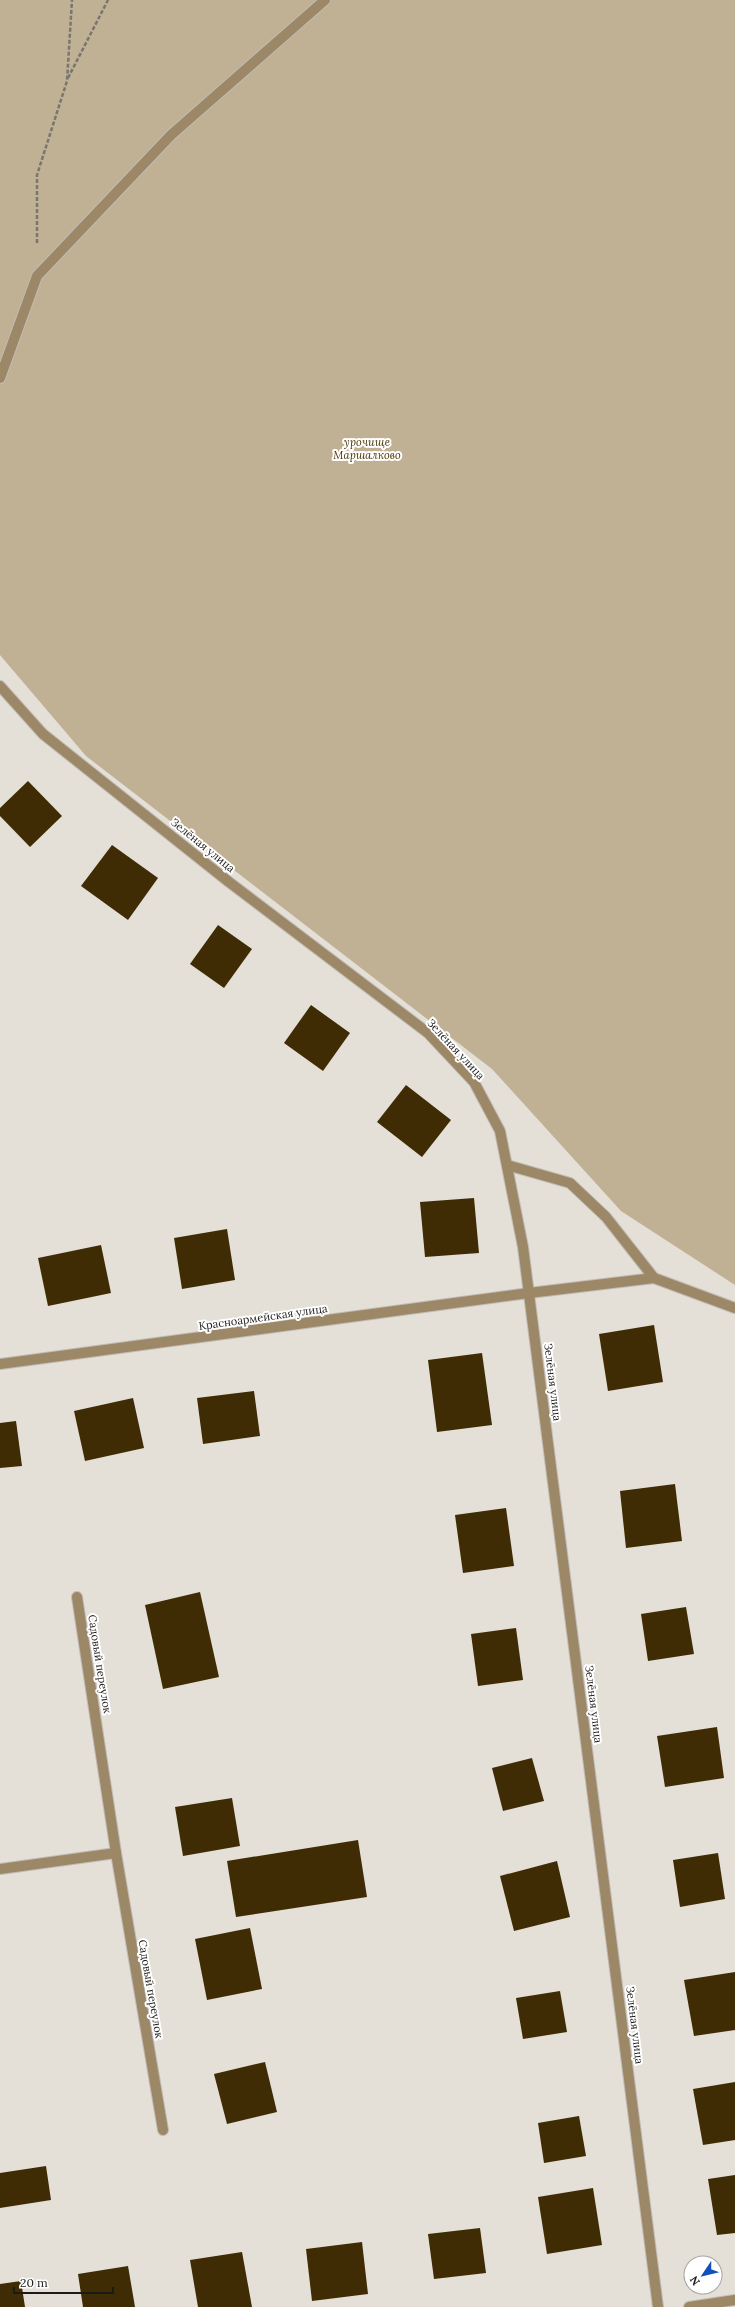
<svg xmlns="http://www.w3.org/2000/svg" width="735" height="2307" viewBox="0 0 735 2307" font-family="Lora,serif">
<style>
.green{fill:#c0b094}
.building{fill:#3f2c04}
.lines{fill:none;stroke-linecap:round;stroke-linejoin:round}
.lane-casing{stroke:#c0bcb5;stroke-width:12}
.street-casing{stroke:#c0bcb5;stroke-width:12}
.path{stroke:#797671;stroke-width:2.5;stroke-dasharray:4 2;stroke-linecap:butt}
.lane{stroke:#9c8866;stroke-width:10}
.street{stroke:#9c8866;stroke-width:10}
.labels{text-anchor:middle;stroke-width:4;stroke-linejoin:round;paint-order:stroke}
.park-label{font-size:11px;font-style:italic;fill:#4c3400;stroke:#fff}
.street-label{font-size:11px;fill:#1d1b18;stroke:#fff}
</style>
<rect width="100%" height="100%" fill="#e4dfd7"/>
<polygon class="green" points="0,0 735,0 735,1285 621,1211 492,1069 86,756 0,655"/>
<g class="building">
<polygon points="28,781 62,816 30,847 0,816 0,808"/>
<polygon points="112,845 158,878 128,920 81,886"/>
<polygon points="218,925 252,949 224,988 190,964"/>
<polygon points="311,1005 350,1033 323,1071 284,1043"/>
<polygon points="406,1085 451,1120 422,1157 377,1122"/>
<polygon points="474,1198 479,1253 425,1257 420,1202"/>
<polygon points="227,1229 235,1280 182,1289 174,1238"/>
<polygon points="101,1245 111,1293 48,1306 38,1258"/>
<polygon points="654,1325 663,1382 608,1391 599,1334"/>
<polygon points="482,1353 492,1425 437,1432 428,1360"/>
<polygon points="254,1391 260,1436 203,1444 197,1398"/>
<polygon points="133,1398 144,1448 85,1461 74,1411"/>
<polygon points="16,1421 22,1466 0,1468 0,1423"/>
<polygon points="675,1484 682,1541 626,1548 620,1491"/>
<polygon points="506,1508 514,1566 463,1573 455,1515"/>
<polygon points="200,1592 219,1677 163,1689 145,1605"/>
<polygon points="686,1607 694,1654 648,1661 641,1614"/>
<polygon points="516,1628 523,1680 478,1686 471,1634"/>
<polygon points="717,1727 724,1778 665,1787 657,1736"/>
<polygon points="532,1758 544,1801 503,1811 492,1768"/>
<polygon points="232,1798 240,1846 183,1856 175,1807"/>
<polygon points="358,1840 367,1897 236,1917 227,1861"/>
<polygon points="718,1853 725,1899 680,1907 673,1860"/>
<polygon points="557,1861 570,1917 514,1931 500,1876"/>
<polygon points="250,1928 262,1989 207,2000 195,1939"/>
<polygon points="735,1972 735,2030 694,2036 684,1980"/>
<polygon points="560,1991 567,2032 523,2039 516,1998"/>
<polygon points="265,2062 277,2112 227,2124 214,2074"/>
<polygon points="735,2082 735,2140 703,2145 693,2089"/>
<polygon points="579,2116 586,2156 544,2163 538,2123"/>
<polygon points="46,2166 51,2200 0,2208 0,2173"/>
<polygon points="735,2175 735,2233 717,2235 708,2179"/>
<polygon points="593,2188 602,2245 547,2254 538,2197"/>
<polygon points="480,2228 486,2273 434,2279 428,2234"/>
<polygon points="362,2242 368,2294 312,2301 306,2249"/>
<polygon points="242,2252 252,2307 198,2307 190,2260"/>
<polygon points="128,2266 135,2307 83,2307 78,2274"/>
<polygon points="21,2281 25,2307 0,2307 0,2284"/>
</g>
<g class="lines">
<g class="lane-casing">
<polyline id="lane" points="0,378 37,276 171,135 325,0"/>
</g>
<g class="street-casing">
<g id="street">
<polyline points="0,686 43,734 229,882 428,1033 474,1082 500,1131 523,1247 658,2307"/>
<polyline points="507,1165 570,1183 606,1217 654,1278"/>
<polyline points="0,1364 529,1293 654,1278 735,1308"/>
<polyline points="116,1853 163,2130"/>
<polyline points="0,1869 116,1853 77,1597"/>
<polyline points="689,2307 735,2300"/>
</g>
</g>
<g class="path">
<polyline points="68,78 108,0"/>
<polyline points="37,243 37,175 67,81 72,0"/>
</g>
<use href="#lane" class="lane"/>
<use href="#street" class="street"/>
</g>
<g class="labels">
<g class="park-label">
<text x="367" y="446">урочище<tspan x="367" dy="13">Маршалково</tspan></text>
</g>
<g class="street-label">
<text transform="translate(203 845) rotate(39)" y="4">Зелёная улица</text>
<text transform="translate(456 1049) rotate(47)" y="4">Зелёная улица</text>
<text transform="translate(263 1317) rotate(-8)" y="4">Красноармейская улица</text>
<text transform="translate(553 1382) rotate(83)" y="4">Зелёная улица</text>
<text transform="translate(100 1664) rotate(81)" y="4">Садовый переулок</text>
<text transform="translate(594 1704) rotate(83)" y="4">Зелёная улица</text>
<text transform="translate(151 1989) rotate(80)" y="4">Садовый переулок</text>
<text transform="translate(635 2025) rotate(83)" y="4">Зелёная улица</text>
</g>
</g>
<g transform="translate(703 2275) rotate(235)"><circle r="19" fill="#ffffff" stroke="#a5a4a3"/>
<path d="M0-3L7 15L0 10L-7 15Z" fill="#1151bc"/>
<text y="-6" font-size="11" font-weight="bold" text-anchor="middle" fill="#1d1b18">N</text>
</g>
<path d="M14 2287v6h99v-6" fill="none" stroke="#1d1b18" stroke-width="2"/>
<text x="20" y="2287" font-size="12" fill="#1d1b18" stroke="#ffffff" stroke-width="3" paint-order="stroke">20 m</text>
</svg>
